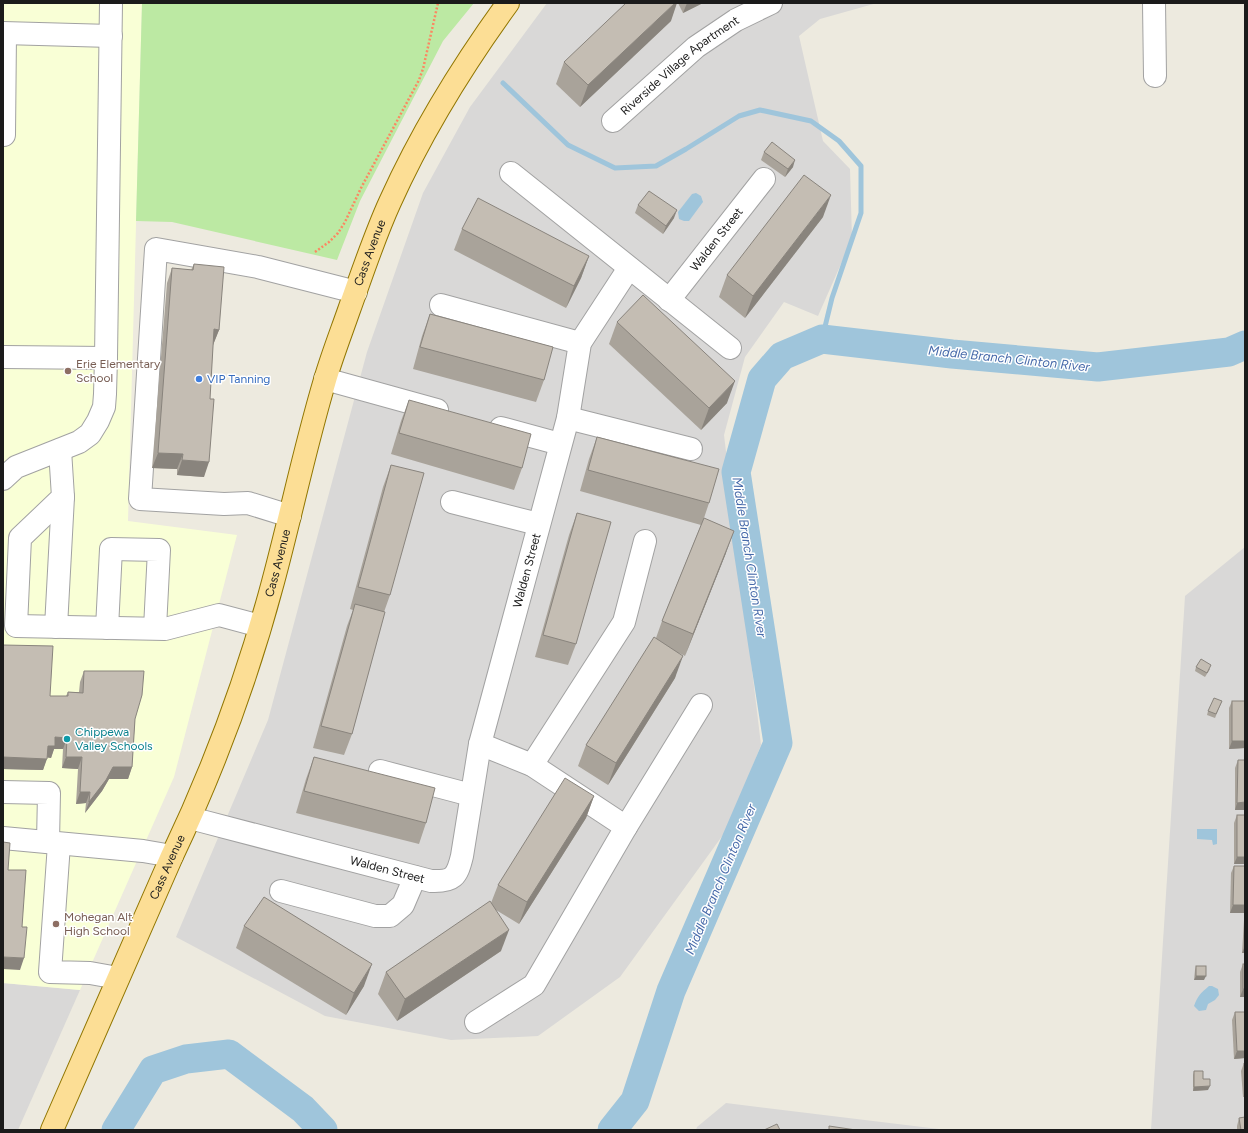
<svg xmlns="http://www.w3.org/2000/svg" width="1248" height="1133" viewBox="0 0 1248 1133" font-family="Figtree,sans-serif">
<style>
.residential{fill:#d9d8d7}
.education{fill:#f9ffd6}
.grass{fill:#bce9a3}
.water{fill:#9fc5db}
.lines{fill:none;stroke-linecap:round;stroke-linejoin:round}
.stream{stroke:#9fc5db;stroke-width:5}
.river{stroke:#9fc5db;stroke-width:29}
.minor-casing{stroke:#a2a2a2;stroke-width:24}
.major-casing{stroke:#917600;stroke-width:24}
.path{stroke:#fb8862;stroke-width:2.5;stroke-dasharray:2 2;stroke-linecap:butt}
.minor{stroke:#fff;stroke-width:22}
.major{stroke:#fcde95;stroke-width:22}
.wall{fill:#a9a39a}
.shaded-wall{fill:#89847d}
.building{fill:#c4bdb3;stroke:#89847d}
.education-dot{fill:#8d6e63;stroke:#fff;stroke-width:1.5}
.shop-dot{fill:#3f7fe0;stroke:#fff;stroke-width:1.5}
.culture-dot{fill:#0f9aa8;stroke:#fff;stroke-width:1.5}
.labels{text-anchor:middle;stroke-width:3;stroke-linejoin:round;paint-order:stroke}
.street-label{font-size:12px;fill:#1b1b1b;stroke:#fff}
.education-label{font-size:12px;fill:#785e54;stroke:#fff;text-anchor:start}
.shop-label{font-size:12px;fill:#366cbe;stroke:#fff;text-anchor:start}
.culture-label{font-size:12px;fill:#0d838f;stroke:#fff;text-anchor:start}
.water-label{font-size:13px;font-style:italic;fill:#476aaa;stroke:#fff}
</style>
<rect width="100%" height="100%" fill="#edeadf"/>
<g class="residential">
<polygon points="547,3 877,3 820,19 799,36 823,141 850,169 852,239 818,316 784,302 745,357 724,435 761,745 728,828 620,977 538,1036 451,1040 325,1016 176,937 268,720 367,352 423,193 470,107"/>
<polygon points="1245,547 1245,1130 1151,1130 1185,596"/>
<polygon points="3,983 80,990 18,1130 3,1130"/>
<polygon points="726,1103 947,1130 696,1130 697,1127"/>
</g>
<polygon class="education" points="3,3 142,3 128,521 237,535 174,777 80,990 3,983"/>
<polygon class="grass" points="142,3 474,3 443,41 360,201 337,260 172,222 136,221"/>
<g class="water">
<polygon points="696,193 701,196 703,202 689,221 684,221 679,219 678,212 692,194"/>
<polygon points="1197,829 1217,829 1217,844 1213,845 1212,840 1197,839"/>
<path d="M1209 986H1212L1218 989 1219 995 1215 1000 1208 1004 1206 1010 1199 1011 1194 1006C1198 995 1201 993 1209 986Z"/>
</g>
<g class="lines">
<polyline class="stream" points="503,83 568,145 615,168 656,166 686,149 739,116 760,110 811,121 839,141 861,166 861,213 832,298 822,339"/>
<g class="river">
<polyline points="116,1130 153,1070 186,1059 229,1054 303,1109 323,1130"/>
<polyline points="612,1130 635,1101 671,991 778,743 736,472 762,379 782,356 822,339 952,354 1098,367 1229,352 1245,345"/>
</g>
<g class="minor-casing">
<g id="minor">
<polyline points="1154,3 1155,76"/>
<polyline points="3,33 111,36"/>
<path id="s1" d="M613 121 696 47 736 20 771 3"/>
<polyline points="3,135 4,135 5,34"/>
<polyline points="511,173 730,348"/>
<path id="s2" d="M669 300 764 179"/>
<polyline points="441,305 580,343"/>
<polyline points="3,357 106,358"/>
<polyline points="325,379 437,410"/>
<polyline points="568,418 691,449"/>
<polyline points="501,428 560,444"/>
<polyline points="60,450 63,497 20,538 16,626 165,629 219,615 260,626"/>
<polyline points="3,479 16,467 79,442 90,434 98,421 104,407 105,394 106,358 111,3"/>
<polyline points="452,502 538,524"/>
<polyline points="290,516 248,503 224,504 140,499 156,249 258,267 356,292"/>
<polyline points="56,627 63,497"/>
<polyline points="107,628 111,549 159,550 155,628"/>
<polyline points="480,744 532,765 626,827"/>
<polyline points="532,765 624,622 645,541"/>
<polyline points="380,771 471,795"/>
<polyline points="3,792 49,793 48,842"/>
<path id="s3" d="M190 818 431 881C453 882 457 877 462 856L480 744 568 418 580 343 629 268"/>
<polyline points="3,838 143,851 172,856"/>
<polyline points="59,844 50,972 90,973 118,978"/>
<polyline points="281,891 375,916 390,916 403,905 415,877"/>
<polyline points="476,1022 534,985 626,827 701,705"/>
</g>
</g>
<g class="major-casing">
<g id="major">
<path id="s4" d="M52 1130 172 856C214 768 248 676 273 582 291 515 305 447 325 380 332 356 341 333 349 310 362 274 374 237 390 202 422 131 463 65 508 3"/>
</g>
</g>
<polyline class="path" points="315,252 329,242 338,233 345,222 361,188 419,80 423,69 438,3"/>
<use href="#minor" class="minor"/>
<use href="#major" class="major"/>
</g>
<g class="wall">
<polygon points="678,3 703,3 683,13"/>
<polygon points="671,21 580,107 556,84 564,62"/>
<polygon points="764,152 793,167 785,177 761,160"/>
<polygon points="638,205 674,218 663,234 635,213"/>
<polygon points="823,217 745,318 719,297 727,275"/>
<polygon points="462,229 589,256 581,278 566,308 454,250"/>
<polygon points="194,264 219,330 213,345 204,477 177,475 177,469 152,468 167,283 172,268 191,270"/>
<polygon points="430,314 544,380 536,402 413,369 422,336"/>
<polygon points="617,322 727,403 701,430 609,344"/>
<polygon points="409,400 522,468 514,490 391,454 401,421"/>
<polygon points="597,437 709,503 702,524 726,553 685,656 679,653 675,678 608,785 578,766 586,745 656,638 662,621 701,525 580,491 589,459"/>
<polygon points="391,465 390,595 384,612 352,734 344,755 313,748 347,626 353,610 350,609 383,487"/>
<polygon points="577,513 576,644 568,665 535,657 569,535"/>
<polygon points="3,645 50,696 66,696 68,692 79,692 80,682 84,671 135,719 132,767 128,779 109,779 102,791 85,813 86,803 76,804 78,769 62,768 63,749 54,749 51,758 47,757 43,770 3,769"/>
<polygon points="1196,667 1210,669 1205,677 1195,671"/>
<polygon points="1222,701 1215,718 1207,715 1208,711"/>
<polygon points="1232,701 1245,701 1245,748 1229,749 1229,708"/>
<polygon points="314,757 426,823 419,844 296,813 306,779"/>
<polygon points="1238,760 1245,810 1235,810 1235,768"/>
<polygon points="594,796 586,818 519,924 496,910 501,951 397,1021 378,994 386,972 491,903 498,885"/>
<polygon points="1237,815 1245,864 1234,864 1234,823"/>
<polygon points="1234,866 1245,913 1230,913 1231,873"/>
<polygon points="1245,916 1245,953 1242,953 1244,920"/>
<polygon points="244,926 364,986 346,1015 236,948"/>
<polygon points="1243,964 1245,964 1245,1005 1245,997 1240,997 1240,972"/>
<polygon points="1196,966 1204,980 1194,980 1195,970"/>
<polygon points="1235,1012 1245,1012 1245,1058 1234,1059 1232,1020"/>
<polygon points="1244,1063 1245,1063 1245,1097 1243,1097 1241,1071"/>
<polygon points="1194,1071 1203,1079 1208,1090 1193,1091 1193,1075"/>
<polygon points="1239,1118 1245,1130 1237,1130 1237,1126"/>
</g>
<g class="shaded-wall">
<polygon points="675,3 677,3 671,21 580,107 588,85"/>
<polygon points="687,3 703,3 683,13"/>
<polygon points="795,160 793,167 785,177 788,169"/>
<polygon points="831,195 823,217 745,318 753,296"/>
<polygon points="677,210 674,218 663,234 666,226"/>
<polygon points="589,256 581,278 566,308 574,286"/>
<polygon points="214,329 219,330 213,345"/>
<polygon points="735,381 727,403 701,430 709,408"/>
<polygon points="158,453 183,454 177,469 152,468"/>
<polygon points="182,460 209,462 204,477 177,475"/>
<polygon points="734,531 726,553 685,656 693,634"/>
<polygon points="683,656 675,678 608,785 616,763"/>
<polygon points="55,737 67,738 63,749 54,749 51,758 44,757 48,746"/>
<polygon points="1232,741 1245,741 1245,748 1229,749"/>
<polygon points="3,757 47,759 43,770 3,769"/>
<polygon points="66,757 82,757 78,769 62,768"/>
<polygon points="113,767 132,767 128,779 109,779 102,791 85,813 89,802"/>
<polygon points="80,792 90,792 86,803 76,804"/>
<polygon points="594,796 586,818 519,924 527,902"/>
<polygon points="1245,802 1245,810 1235,810 1237,803"/>
<polygon points="1237,857 1245,857 1245,864 1234,864"/>
<polygon points="1233,905 1245,905 1245,913 1230,913"/>
<polygon points="509,930 501,951 397,1021 405,999"/>
<polygon points="1245,946 1245,953 1242,953"/>
<polygon points="3,957 24,958 20,970 3,969"/>
<polygon points="372,964 364,986 346,1015 354,993"/>
<polygon points="1196,976 1206,976 1204,980 1194,980"/>
<polygon points="1243,989 1245,989 1245,997 1240,997"/>
<polygon points="1237,1051 1245,1051 1245,1058 1234,1059"/>
<polygon points="1210,1086 1208,1090 1193,1091 1194,1087"/>
</g>
<g class="building">
<polygon points="626,3 675,3 588,85 564,62"/>
<polygon points="772,142 795,160 788,169 764,152"/>
<polygon points="804,175 831,195 753,296 727,275"/>
<polygon points="649,191 677,210 666,226 638,205"/>
<polygon points="478,198 589,256 574,286 462,229"/>
<polygon points="194,264 224,267 219,330 214,329 210,399 214,399 209,462 182,460 183,454 158,453 172,268 193,270"/>
<polygon points="643,295 735,381 709,408 617,322"/>
<polygon points="430,314 553,347 544,380 420,347"/>
<polygon points="409,400 531,434 522,468 399,433"/>
<polygon points="597,437 719,469 709,503 588,470"/>
<polygon points="391,465 424,473 390,595 358,587"/>
<polygon points="577,513 611,522 576,644 543,635"/>
<polygon points="704,518 734,531 693,634 662,621"/>
<polygon points="355,604 385,612 352,734 321,726"/>
<polygon points="654,637 683,656 616,763 586,745"/>
<polygon points="3,645 53,646 50,696 68,696 68,692 83,693 84,671 144,671 142,695 135,719 132,767 113,767 106,780 89,802 90,792 80,792 82,757 66,757 67,738 55,737 55,746 48,746 47,759 3,757"/>
<polygon points="1201,659 1211,665 1207,673 1196,667"/>
<polygon points="1214,698 1222,701 1216,714 1208,711"/>
<rect x="1232" y="701" width="13" height="40"/>
<polygon points="314,757 435,788 426,823 304,791"/>
<polygon points="1238,760 1245,760 1245,802 1237,803"/>
<polygon points="565,778 594,796 527,902 498,885"/>
<rect x="1237" y="815" width="8" height="42"/>
<polygon points="3,842 10,843 8,870 26,870 22,927 27,927 24,958 3,957"/>
<polygon points="1234,866 1245,866 1245,905 1233,905"/>
<polygon points="264,897 372,964 354,993 244,926"/>
<polygon points="490,901 509,930 405,999 386,972"/>
<rect x="1243" y="964" width="2" height="25"/>
<rect x="1196" y="966" width="10" height="10"/>
<polygon points="1235,1012 1245,1012 1245,1051 1237,1051"/>
<polygon points="1244,1063 1245,1063 1245,1077"/>
<polygon points="1194,1071 1203,1071 1203,1079 1210,1079 1210,1086 1194,1087"/>
<polygon points="1245,1117 1245,1130 1241,1130 1239,1118"/>
<polygon points="777,1124 780,1130 764,1130"/>
<polygon points="829,1126 856,1130 829,1130"/>
</g>
<g class="education-dot">
<circle cx="68" cy="371" r="4"/>
<circle cx="56" cy="924" r="4"/>
</g>
<circle class="shop-dot" cx="199" cy="379" r="4"/>
<circle class="culture-dot" cx="67" cy="739" r="4"/>
<g class="labels">
<g class="street-label">
<text dy="4" stroke="none"><textPath href="#s1" startOffset="87">Riverside Village Apartment</textPath></text>
<text dy="4" stroke="none"><textPath href="#s2" startOffset="77">Walden Street</textPath></text>
<text dy="4" stroke="none"><textPath href="#s4" startOffset="935">Cass Avenue</textPath></text>
<text dy="4" stroke="none"><textPath href="#s4" startOffset="611">Cass Avenue</textPath></text>
<text dy="4" stroke="none"><textPath href="#s3" startOffset="588">Walden Street</textPath></text>
<text dy="4" stroke="none"><textPath href="#s4" startOffset="287">Cass Avenue</textPath></text>
<text dy="4" stroke="none"><textPath href="#s3" startOffset="204">Walden Street</textPath></text>
</g>
<g class="education-label">
<text x="76" y="368">Erie Elementary<tspan x="76" dy="14">School</tspan></text>
<text x="64" y="921">Mohegan Alt<tspan x="64" dy="14">High School</tspan></text>
</g>
<g class="shop-label">
<text x="207" y="383">VIP Tanning</text>
</g>
<g class="culture-label">
<text x="75" y="736">Chippewa<tspan x="75" dy="14">Valley Schools</tspan></text>
</g>
<g class="water-label">
<text transform="translate(1009 358) rotate(6)" y="5">Middle Branch Clinton River</text>
<text transform="translate(750 557) rotate(81)" y="5">Middle Branch Clinton River</text>
<text transform="translate(720 879) rotate(-67)" y="5">Middle Branch Clinton River</text>
</g>
</g>
<rect width="1248" height="1133" fill="none" stroke="#1b1b1b" stroke-width="8"/>
</svg>
